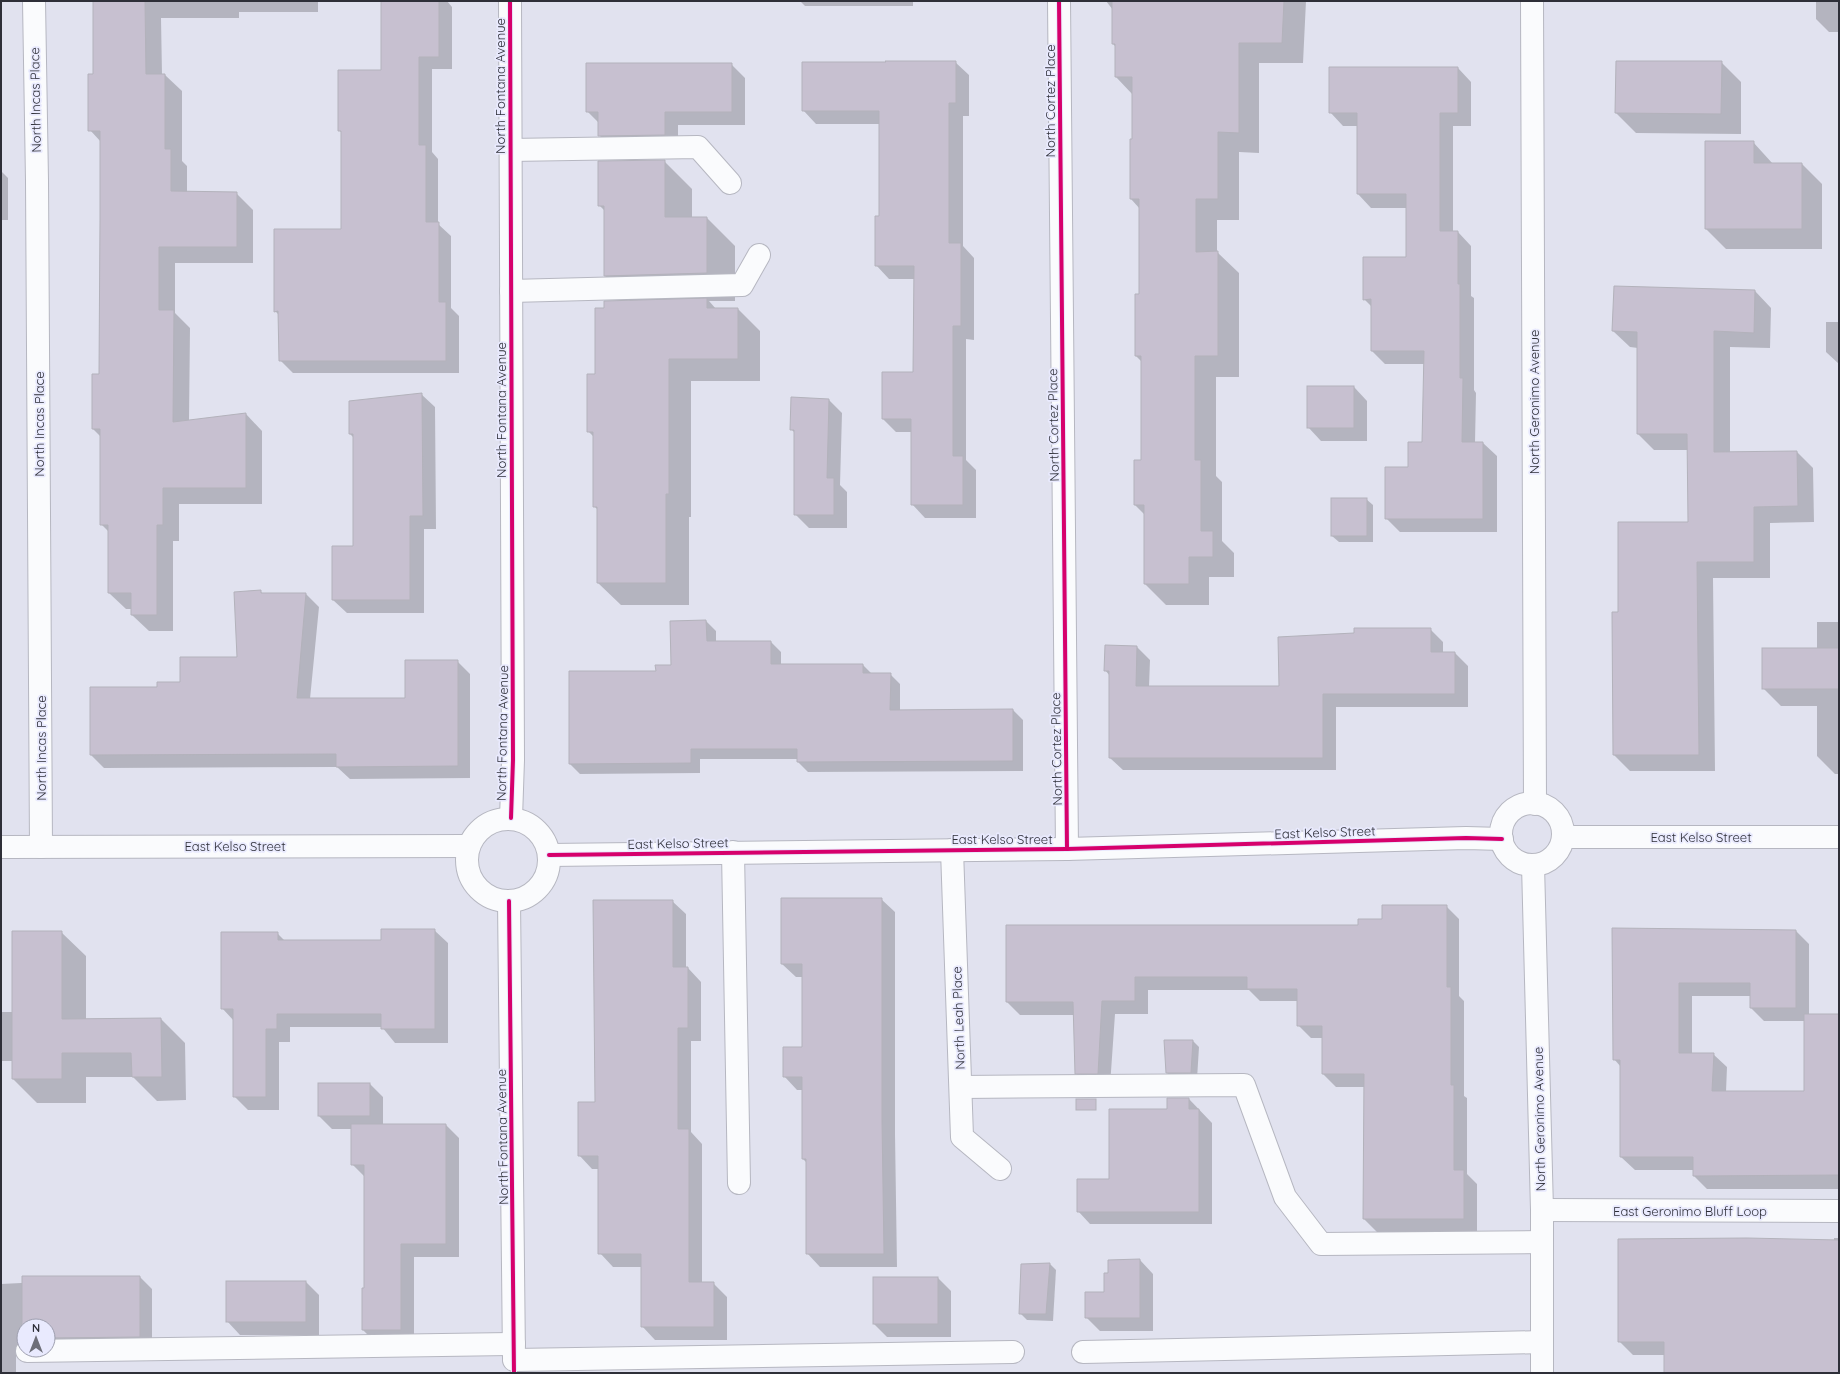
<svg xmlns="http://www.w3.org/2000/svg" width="1840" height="1374" viewBox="0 0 1840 1374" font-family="Quicksand,sans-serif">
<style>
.shadow{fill:#0003;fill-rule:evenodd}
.building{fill:#c7c0d0;stroke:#b3b2bb}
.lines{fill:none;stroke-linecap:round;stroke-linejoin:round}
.minor-casing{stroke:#b6b7c1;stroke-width:24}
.minor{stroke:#fafbfd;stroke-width:22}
.cycleway-casing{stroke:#e9eafe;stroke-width:6}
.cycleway{stroke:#d6006c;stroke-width:4}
.labels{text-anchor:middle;stroke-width:3.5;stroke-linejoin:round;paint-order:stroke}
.street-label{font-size:13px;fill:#2e2f38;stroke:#e9eafe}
</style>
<rect width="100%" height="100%" fill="#e1e2ef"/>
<g class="shadow">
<polygon points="94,1 318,1 318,12 239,12 239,18 161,18 162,75 165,75 182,91 182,161 187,166 187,192 236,193 253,210 253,263 175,263 175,313 190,328 189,421 246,414 262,431 262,504 179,504 179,541 173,541 173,631 149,631 132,615 132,609 126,609 109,593 109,532 101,524 101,437 93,429 100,375 101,142 90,130 94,75"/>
<polygon points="381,1 447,1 452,7 452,69 432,69 432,152 438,159 438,224 451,236 451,308 459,316 459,373 293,373 280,360 279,315 275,311 342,230 342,133 339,130 382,71"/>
<polygon points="800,1 913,1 913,6 805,6"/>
<polygon points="1106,1 1306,1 1303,63 1259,63 1259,153 1239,152 1239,220 1217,220 1217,252 1239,273 1239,377 1216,377 1216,476 1222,482 1222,541 1234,553 1234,577 1209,577 1209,605 1166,605 1145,584 1145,515 1135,505 1142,461 1142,362 1136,356 1140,295 1140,209 1131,199 1133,95 1116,77 1116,47 1113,44 1113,10"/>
<polygon points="1816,1 1839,1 1839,32 1829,32 1816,19"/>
<polygon points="955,62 969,75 969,116 963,116 963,246 974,258 974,340 966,339 966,460 976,470 976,518 925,518 912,504 912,432 896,432 883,419 914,373 915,279 889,279 876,265 880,217 880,124 816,124 803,110"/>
<polygon points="1721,62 1741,82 1741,134 1636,133 1616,113"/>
<polygon points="731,64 745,78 745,125 678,125 678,148 613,149 600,136 600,124 587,111"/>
<polygon points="1458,68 1471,82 1471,126 1453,126 1453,232 1458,232 1471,246 1471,296 1474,298 1474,390 1476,393 1475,443 1483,443 1497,456 1497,532 1400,532 1386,518 1409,468 1423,443 1425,364 1385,364 1372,351 1372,307 1364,299 1407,258 1407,208 1371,208 1358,194 1358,126 1343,126 1330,112"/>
<polygon points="1753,142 1773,164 1802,164 1822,184 1822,249 1726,249 1706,229"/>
<polygon points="664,161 692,189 692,218 707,218 735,246 735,301 709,301 716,309 738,309 760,331 760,381 691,381 691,517 689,517 689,605 621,605 598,583 598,510 594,506 594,437 588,431 605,309 630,301 605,276 605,211 600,206"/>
<polygon points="1,171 8,178 8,220 1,220"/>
<polygon points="1615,287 1755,291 1771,308 1770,348 1730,347 1730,453 1797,452 1813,468 1814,522 1770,523 1770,578 1713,578 1715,771 1630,771 1614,755 1619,613 1689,523 1688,450 1654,450 1638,434 1638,348 1630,347 1613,331"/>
<polygon points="1826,322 1839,322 1839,364 1826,352"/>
<polygon points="1354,387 1367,401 1367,441 1321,441 1308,427"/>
<polygon points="421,394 435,407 436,529 424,529 424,613 347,613 333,600 354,547 354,438 350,434"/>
<polygon points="829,400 842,413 840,485 847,492 847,528 809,528 795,514 795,433 791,429"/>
<polygon points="1366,499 1373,505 1373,542 1339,542 1332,536"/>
<polygon points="260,591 263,594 306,594 319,607 310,699 406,699 457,661 470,674 470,778 350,779 337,767 104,768 91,755 158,688 181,683 239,658"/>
<polygon points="706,621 716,631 716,642 771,642 781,652 781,665 863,665 872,674 890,674 900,684 900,711 1013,710 1023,720 1023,771 808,772 798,762 798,759 700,759 700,773 580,774 570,764 657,672 672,666"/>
<polygon points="1817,622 1839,622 1839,774 1835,774 1817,756 1817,706 1781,706 1763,688 1817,649"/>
<polygon points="1430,629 1443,642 1443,653 1455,653 1468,666 1468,707 1336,707 1336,770 1123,770 1110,758 1110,676 1105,670 1137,647 1150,660 1149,687 1280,687"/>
<polygon points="881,899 895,912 895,1134 897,1267 820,1267 807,1253 807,1163 803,1159 803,1090 797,1090 784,1076 803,1048 803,977 796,977 782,964"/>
<polygon points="672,901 686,914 686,968 688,968 701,982 701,1041 691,1041 691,1132 702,1144 702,1283 713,1283 727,1297 727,1340 655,1340 642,1326 642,1267 613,1267 600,1253 600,1169 592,1169 579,1155 596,1103"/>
<polygon points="1446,906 1459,919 1459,996 1464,1001 1464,1096 1467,1098 1467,1174 1477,1184 1477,1232 1377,1232 1364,1219 1365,1087 1336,1087 1323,1074 1323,1038 1311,1038 1298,1025 1298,1001 1260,1001 1249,990 1148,990 1148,1014 1115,1014 1110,1086 1089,1086 1076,1073 1074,1015 1020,1015 1007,1002 1007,926 1359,926"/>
<path d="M1613 929 1796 931 1809 944V1015H1839V1189H1707L1694 1176V1170H1635L1621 1157V1067L1614 1059ZM1692 996H1751V1008L1764 1021H1805V1092H1726L1727 1067 1713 1054H1692Z"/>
<polygon points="434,930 448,943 448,1043 395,1043 382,1027 290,1027 290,1042 279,1042 279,1110 248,1110 234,1096 234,1021 222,1008 277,933 285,941 382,941"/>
<polygon points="61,932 86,956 86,1019 161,1019 185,1043 186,1100 157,1101 133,1077 86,1077 86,1103 37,1103 13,1079 13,1061 1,1061 1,1012 13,1012"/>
<polygon points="1193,1041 1199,1047 1197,1079 1173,1079 1167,1073"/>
<polygon points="370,1084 383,1097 383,1125 446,1125 459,1138 459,1257 414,1257 414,1343 376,1343 363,1330 365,1290 365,1177 352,1164 352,1129 332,1129 319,1116"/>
<polygon points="1189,1099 1212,1123 1212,1224 1090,1224 1078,1211 1110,1180 1168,1110"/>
<polygon points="1834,1238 1839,1238 1839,1373 1665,1373 1665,1355 1633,1355 1619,1341 1834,1241"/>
<polygon points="1140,1260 1153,1274 1153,1331 1100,1331 1086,1317 1105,1293 1109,1274"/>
<polygon points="1050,1264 1056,1270 1053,1321 1027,1320 1020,1313"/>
<polygon points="140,1277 152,1289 152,1349 48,1350 48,1326 24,1326 24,1350 29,1350 16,1350 16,1373 1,1373 1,1284"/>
<polygon points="938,1278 951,1291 951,1337 887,1337 874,1324"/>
<polygon points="306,1282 319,1295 319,1335 240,1335 227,1321"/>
</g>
<g class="building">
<polygon points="93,1 145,1 146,74 165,74 165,149 171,149 171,191 237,192 237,247 159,247 159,310 174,310 173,422 246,413 246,488 163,488 163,525 157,525 157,615 131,615 131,593 108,593 108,525 100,525 100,429 92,429 92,374 99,374 100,219 100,131 88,131 88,74 93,74"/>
<polygon points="381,1 439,1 439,57 419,57 419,145 426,145 426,222 439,222 439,302 446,302 446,361 279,361 278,311 274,312 274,229 341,229 341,131 338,131 338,70 381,70"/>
<polygon points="1112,1 1284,1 1282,43 1239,43 1239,133 1218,132 1218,199 1196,199 1196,252 1218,251 1218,356 1195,356 1195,460 1201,460 1201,531 1213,531 1213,557 1189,557 1189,584 1144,584 1144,505 1134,505 1134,460 1141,460 1141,356 1135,356 1135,294 1139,294 1139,199 1130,199 1130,139 1132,139 1132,77 1115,77 1115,44 1112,44"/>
<polygon points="885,61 956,61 956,103 949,103 949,243 961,243 961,326 953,326 953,456 963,456 963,505 911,505 911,419 882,419 882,372 913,372 914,266 875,266 875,216 879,216 879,111 802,111 802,62 886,62"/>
<polygon points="1616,61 1722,61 1721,114 1615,113"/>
<polygon points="586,63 732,63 732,112 665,112 665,135 598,136 598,112 586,112"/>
<polygon points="1329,67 1458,67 1458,113 1440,113 1440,231 1458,231 1458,284 1460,284 1460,378 1463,378 1462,442 1483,442 1483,519 1385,519 1385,467 1408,467 1408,442 1422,442 1424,351 1371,351 1371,299 1363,300 1363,257 1406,257 1406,194 1357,194 1357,113 1329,113"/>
<polygon points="1705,141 1754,141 1754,163 1802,163 1802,229 1705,229"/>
<polygon points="665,160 665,217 707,217 707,273 604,276 604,206 598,206 598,161"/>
<polygon points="1614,286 1755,290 1754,333 1714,331 1714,452 1797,451 1798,506 1754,507 1754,562 1697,562 1699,755 1613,755 1612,612 1618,612 1618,522 1688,522 1687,434 1637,434 1637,332 1612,331"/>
<polygon points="707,298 707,308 738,308 738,359 669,359 669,494 666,494 666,583 597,583 597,507 593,507 593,432 587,432 587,374 595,374 595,308 604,308 604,301"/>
<rect x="1307" y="386" width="47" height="42"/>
<polygon points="422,393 423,516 410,516 410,600 332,600 332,546 353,546 353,434 349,434 349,401"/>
<polygon points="791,397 829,399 827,478 834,478 834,515 794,515 794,430 790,430"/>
<rect x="1331" y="498" width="36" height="38"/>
<polygon points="261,590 261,593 306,593 297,698 405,698 405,660 458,660 458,766 336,767 336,754 90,755 90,687 157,687 157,682 180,682 180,657 237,657 234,592"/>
<polygon points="706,620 707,641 771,641 771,664 863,664 863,673 891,673 890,710 1013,709 1013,761 797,762 797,749 691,749 691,763 569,764 569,671 656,671 655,665 671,665 670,621"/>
<polygon points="1354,628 1431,628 1431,652 1455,652 1455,694 1323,694 1323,758 1109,758 1109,671 1104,671 1105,645 1137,646 1136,686 1279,686 1278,637 1354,633"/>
<rect x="1762" y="648" width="77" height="41"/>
<polygon points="781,898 882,898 882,1120 884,1254 806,1254 806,1159 802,1159 802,1077 783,1077 783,1047 802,1047 802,964 781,964"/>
<polygon points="593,900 673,900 673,967 688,967 688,1028 678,1028 678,1129 689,1129 689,1282 714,1282 714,1327 641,1327 641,1254 598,1254 598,1156 578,1156 578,1102 595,1102"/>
<polygon points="1382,905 1447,905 1447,987 1451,987 1451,1085 1454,1085 1454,1170 1464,1170 1464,1219 1363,1219 1364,1074 1322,1074 1322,1026 1297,1026 1297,989 1247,989 1247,977 1135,977 1135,1001 1102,1001 1098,1074 1075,1074 1073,1002 1006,1002 1006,925 1358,925 1358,919 1382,919"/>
<polygon points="1612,928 1796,930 1796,1008 1750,1008 1750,983 1679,983 1679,1053 1714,1053 1712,1091 1804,1091 1804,1014 1839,1014 1839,1175 1693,1176 1693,1157 1620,1157 1620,1060 1613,1060"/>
<polygon points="381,929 435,929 435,1029 381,1029 381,1014 277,1014 277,1029 266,1029 266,1097 233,1097 233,1009 221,1009 221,932 278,932 278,940 381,940"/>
<polygon points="12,931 62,931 62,1019 161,1018 162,1077 132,1077 131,1053 62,1053 62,1079 12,1079"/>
<polygon points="1164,1040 1193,1040 1191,1073 1166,1073"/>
<rect x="318" y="1083" width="52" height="33"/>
<polygon points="1167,1098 1189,1098 1189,1109 1199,1109 1199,1212 1077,1212 1077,1179 1109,1179 1109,1109 1167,1109"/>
<rect x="1076" y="1099" width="20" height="11"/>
<polygon points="351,1124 446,1124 446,1244 401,1244 401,1330 362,1330 362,1288 364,1288 364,1165 351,1165"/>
<polygon points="1747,1238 1839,1240 1839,1373 1664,1373 1664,1342 1618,1342 1618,1239"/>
<polygon points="1140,1259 1140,1318 1085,1318 1085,1292 1104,1292 1104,1273 1108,1273 1108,1260"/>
<polygon points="1050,1263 1046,1314 1019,1314 1021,1264"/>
<polygon points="22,1276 140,1276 140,1337 48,1338 48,1326 24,1326 24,1338 22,1338"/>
<rect x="873" y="1277" width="65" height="47"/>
<rect x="226" y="1281" width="80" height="41"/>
</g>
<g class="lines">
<g class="minor-casing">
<g id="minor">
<polyline points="34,1 37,181 41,847"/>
<polyline points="510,1 513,760 511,818"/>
<polyline points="1059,1 1067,849"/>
<polyline points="1532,1 1535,804"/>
<polyline points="510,150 698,147 730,183"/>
<polyline points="511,291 742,285 759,255"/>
<circle cx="1532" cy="834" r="31"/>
<circle cx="508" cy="860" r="41"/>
<polyline points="1563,837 1839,837"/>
<polyline points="1,847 469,846"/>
<polyline points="952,850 962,1137 1000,1169"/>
<polyline points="733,852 739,1183"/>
<polyline points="549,855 1067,849 1466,838 1502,839"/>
<polyline points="1533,865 1542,1210 1542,1373"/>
<polyline points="509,901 514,1358"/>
<polyline points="961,1087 1244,1085 1285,1197 1321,1244 1542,1242"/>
<polyline points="1542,1210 1839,1211"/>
<polyline points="27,1351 514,1344"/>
<polyline points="1083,1352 1542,1342"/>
<polyline points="514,1360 1013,1352"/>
</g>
</g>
<use href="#minor" class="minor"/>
<g class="cycleway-casing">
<g id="cycleway">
<polyline points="510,1 513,760 511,818"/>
<polyline points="1059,1 1067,849"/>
<polyline points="549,855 1067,849 1466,838 1502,839"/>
<polyline points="509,901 514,1373"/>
</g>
</g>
<use href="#cycleway" class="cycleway"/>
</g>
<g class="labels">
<g class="street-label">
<text transform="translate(500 86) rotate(-90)" y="5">North Fontana Avenue</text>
<text transform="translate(35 100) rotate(-91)" y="5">North Incas Place</text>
<text transform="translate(1050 101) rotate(-90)" y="5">North Cortez Place</text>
<text transform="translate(1534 402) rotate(-90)" y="5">North Geronimo Avenue</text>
<text transform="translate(501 410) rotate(-90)" y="5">North Fontana Avenue</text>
<text transform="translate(39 424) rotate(-90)" y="5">North Incas Place</text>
<text transform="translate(1053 425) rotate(-91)" y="5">North Cortez Place</text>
<text transform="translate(502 733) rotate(-89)" y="5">North Fontana Avenue</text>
<text transform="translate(41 748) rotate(-90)" y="5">North Incas Place</text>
<text transform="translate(1056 749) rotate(-91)" y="5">North Cortez Place</text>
<text transform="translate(1325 832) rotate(-2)" y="5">East Kelso Street</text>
<text x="1701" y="842">East Kelso Street</text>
<text x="1002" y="844">East Kelso Street</text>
<text transform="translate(678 843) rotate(-1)" y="5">East Kelso Street</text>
<text x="235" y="851">East Kelso Street</text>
<text transform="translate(958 1018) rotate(-92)" y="5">North Leah Place</text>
<text transform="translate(1539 1119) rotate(-91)" y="5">North Geronimo Avenue</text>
<text transform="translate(502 1137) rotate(-91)" y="5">North Fontana Avenue</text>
<text x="1690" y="1216">East Geronimo Bluff Loop</text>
</g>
</g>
<rect width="1840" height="1374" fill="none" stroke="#2e2f38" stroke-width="4"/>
<g transform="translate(36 1338)"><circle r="19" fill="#e9eafe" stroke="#9e9faf"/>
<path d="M0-3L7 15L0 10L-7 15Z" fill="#6d6e78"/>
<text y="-6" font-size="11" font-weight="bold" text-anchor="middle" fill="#2e2f38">N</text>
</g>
</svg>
